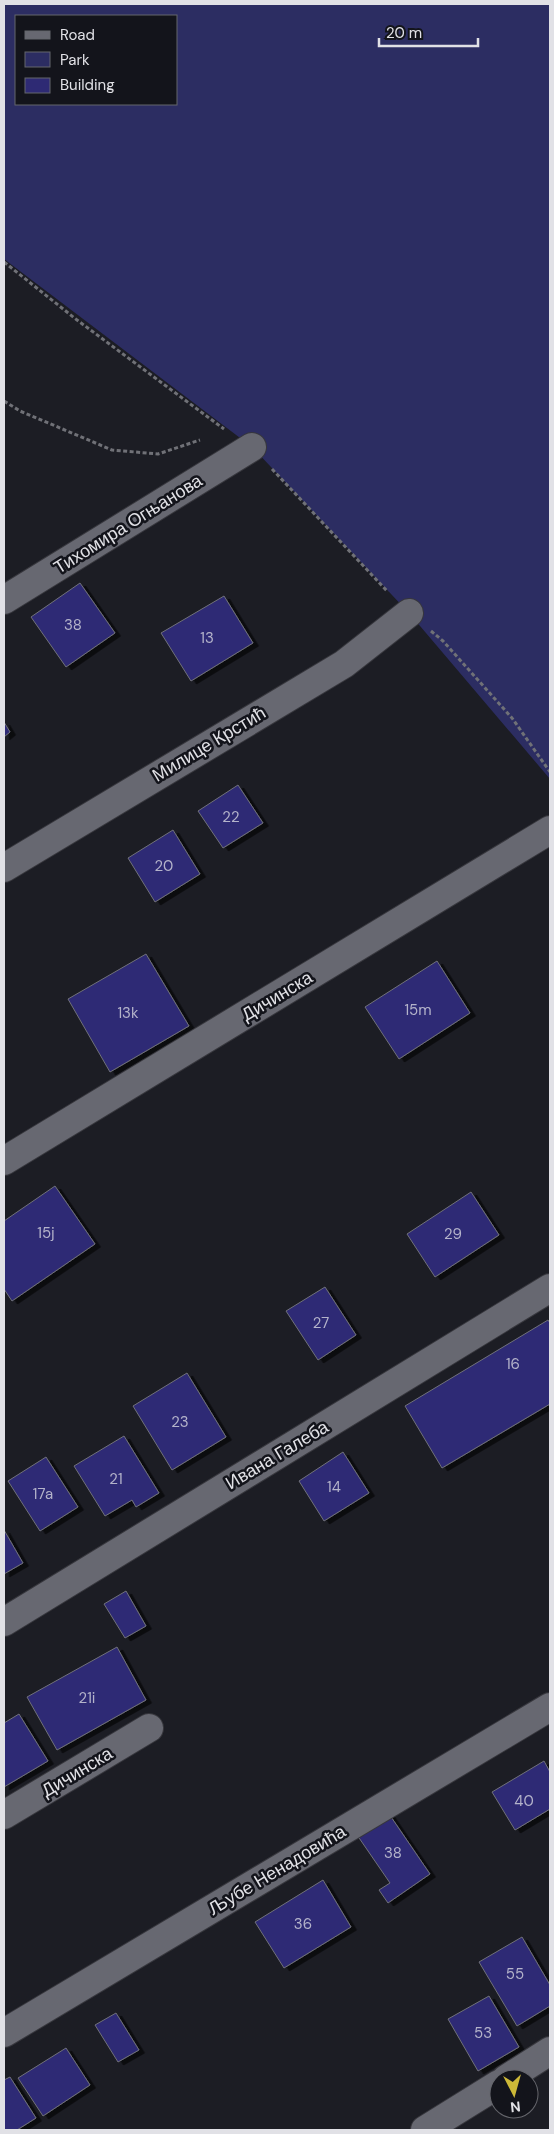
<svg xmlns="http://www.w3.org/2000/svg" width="554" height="2134" viewBox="0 0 554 2134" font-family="'DM Sans',sans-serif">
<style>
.green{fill:#2c2d62;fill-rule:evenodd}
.building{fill:#2e2a74;stroke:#70717a;filter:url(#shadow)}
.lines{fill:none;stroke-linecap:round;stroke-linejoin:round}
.minor-casing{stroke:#37373d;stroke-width:30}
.path{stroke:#707177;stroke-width:3;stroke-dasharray:4 2.5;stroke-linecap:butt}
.minor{stroke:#676871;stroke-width:28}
.labels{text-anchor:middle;stroke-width:5;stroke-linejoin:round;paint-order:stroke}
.number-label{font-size:15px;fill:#b4b3ca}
.street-label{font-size:18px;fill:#e1e1e6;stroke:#13141b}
</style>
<defs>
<filter id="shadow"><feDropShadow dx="5.5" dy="3" stdDeviation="0" flood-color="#0009"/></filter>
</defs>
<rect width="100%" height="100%" fill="#1c1d24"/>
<path class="green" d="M4 4H550V779L409 613 252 447 4 259ZM16 16H176V104H16Z"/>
<g class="building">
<polygon points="80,583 115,633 66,667 31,617"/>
<polygon points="224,596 253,643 191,681 161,633"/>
<polygon points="4,722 10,732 4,737"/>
<polygon points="238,785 263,823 223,848 198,811"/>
<polygon points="173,830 200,874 155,902 128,858"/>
<polygon points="146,954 189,1026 110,1072 68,999"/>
<polygon points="437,961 470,1013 399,1059 365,1007"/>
<polygon points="55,1186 95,1244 12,1301 4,1289 4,1221"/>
<polygon points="471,1192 499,1235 435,1277 407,1234"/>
<polygon points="325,1287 356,1335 318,1360 286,1311"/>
<polygon points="548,1320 550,1323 550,1404 442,1468 405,1406"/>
<polygon points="187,1373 226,1437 172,1470 133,1406"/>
<polygon points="124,1436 159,1493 136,1507 132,1500 105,1516 74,1466"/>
<polygon points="343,1452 369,1493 324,1521 299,1481"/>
<polygon points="46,1457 78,1507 40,1531 8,1481"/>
<polygon points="4,1530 23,1563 4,1574"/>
<polygon points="126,1591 146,1626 125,1638 104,1604"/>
<polygon points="117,1647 146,1700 57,1750 27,1697"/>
<polygon points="19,1714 48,1761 4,1787 4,1723"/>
<polygon points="544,1761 550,1772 550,1809 515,1830 492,1792"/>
<polygon points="387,1811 430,1874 388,1903 379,1890 390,1883 355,1832"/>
<polygon points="323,1880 351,1927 284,1968 255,1922"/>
<polygon points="522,1937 550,1985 550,2006 517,2026 479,1962"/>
<polygon points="489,1996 519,2047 478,2071 448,2019"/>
<polygon points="116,2013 139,2050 118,2062 95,2025"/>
<polygon points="66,2048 90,2085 43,2116 18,2078"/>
<polygon points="10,2077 36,2118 17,2130 4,2130 4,2080"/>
</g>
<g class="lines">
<g class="minor-casing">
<g id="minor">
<polyline points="4,600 252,447"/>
<polyline points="4,868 344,664 409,613"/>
<polyline points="4,1161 550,830"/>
<polyline points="4,1622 550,1288"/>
<polyline points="4,1815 149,1728"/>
<polyline points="4,2033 550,1707"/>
<polyline points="506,2079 550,2051"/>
<polyline points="425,2130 499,2084"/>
</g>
</g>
<g class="path">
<polyline points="4,262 77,320 224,429"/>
<polyline points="4,401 20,411 112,450 158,454 200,440"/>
<polyline points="272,469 388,592"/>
<polyline points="431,631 443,641 512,718 550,772"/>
</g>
<use href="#minor" class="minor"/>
</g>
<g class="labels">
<g class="number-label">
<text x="73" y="630">38</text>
<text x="207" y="643">13</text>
<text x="231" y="822">22</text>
<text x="164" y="871">20</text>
<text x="418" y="1015">15m</text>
<text x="128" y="1018">13k</text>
<text x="46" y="1238">15j</text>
<text x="453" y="1239">29</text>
<text x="321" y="1328">27</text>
<text x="513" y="1369">16</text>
<text x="180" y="1427">23</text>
<text x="116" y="1484">21</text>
<text x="334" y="1492">14</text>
<text x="43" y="1499">17a</text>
<text x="87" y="1703">21i</text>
<text x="524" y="1806">40</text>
<text x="393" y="1858">38</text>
<text x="303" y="1929">36</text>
<text x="515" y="1979">55</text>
<text x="483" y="2038">53</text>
</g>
<g class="street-label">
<text transform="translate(128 524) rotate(-32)" y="6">Тихомира Огњанова</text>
<text transform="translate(209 744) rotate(-31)" y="6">Милице Крстић</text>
<text transform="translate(277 996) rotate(-31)" y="6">Дичинска</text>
<text transform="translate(277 1455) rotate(-31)" y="6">Ивана Галеба</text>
<text transform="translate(77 1772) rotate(-31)" y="6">Дичинска</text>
<text transform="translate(277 1870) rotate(-31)" y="6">Љубе Ненадовића</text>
</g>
</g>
<rect width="554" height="2134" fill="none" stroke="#e1e1e6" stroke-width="10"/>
<rect x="15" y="15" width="162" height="90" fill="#13141b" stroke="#65666c"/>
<rect x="25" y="31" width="25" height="8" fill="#676871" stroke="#65666c"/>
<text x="60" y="40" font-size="15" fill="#e1e1e6">Road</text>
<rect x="25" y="52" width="25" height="15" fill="#2c2d62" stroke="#65666c"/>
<text x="60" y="65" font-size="15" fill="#e1e1e6">Park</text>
<rect x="25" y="78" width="25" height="15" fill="#2e2a74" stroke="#65666c"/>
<text x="60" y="90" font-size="15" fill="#e1e1e6">Building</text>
<g transform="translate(514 2094) rotate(174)"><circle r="24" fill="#13141b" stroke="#65666c"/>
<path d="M0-4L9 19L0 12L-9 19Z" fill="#cdb938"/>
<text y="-8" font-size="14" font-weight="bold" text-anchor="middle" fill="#e1e1e6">N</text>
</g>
<path d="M379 38v8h99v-8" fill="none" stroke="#e1e1e6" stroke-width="2.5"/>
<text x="386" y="38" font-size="15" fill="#e1e1e6" stroke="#13141b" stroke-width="4" paint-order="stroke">20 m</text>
</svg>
